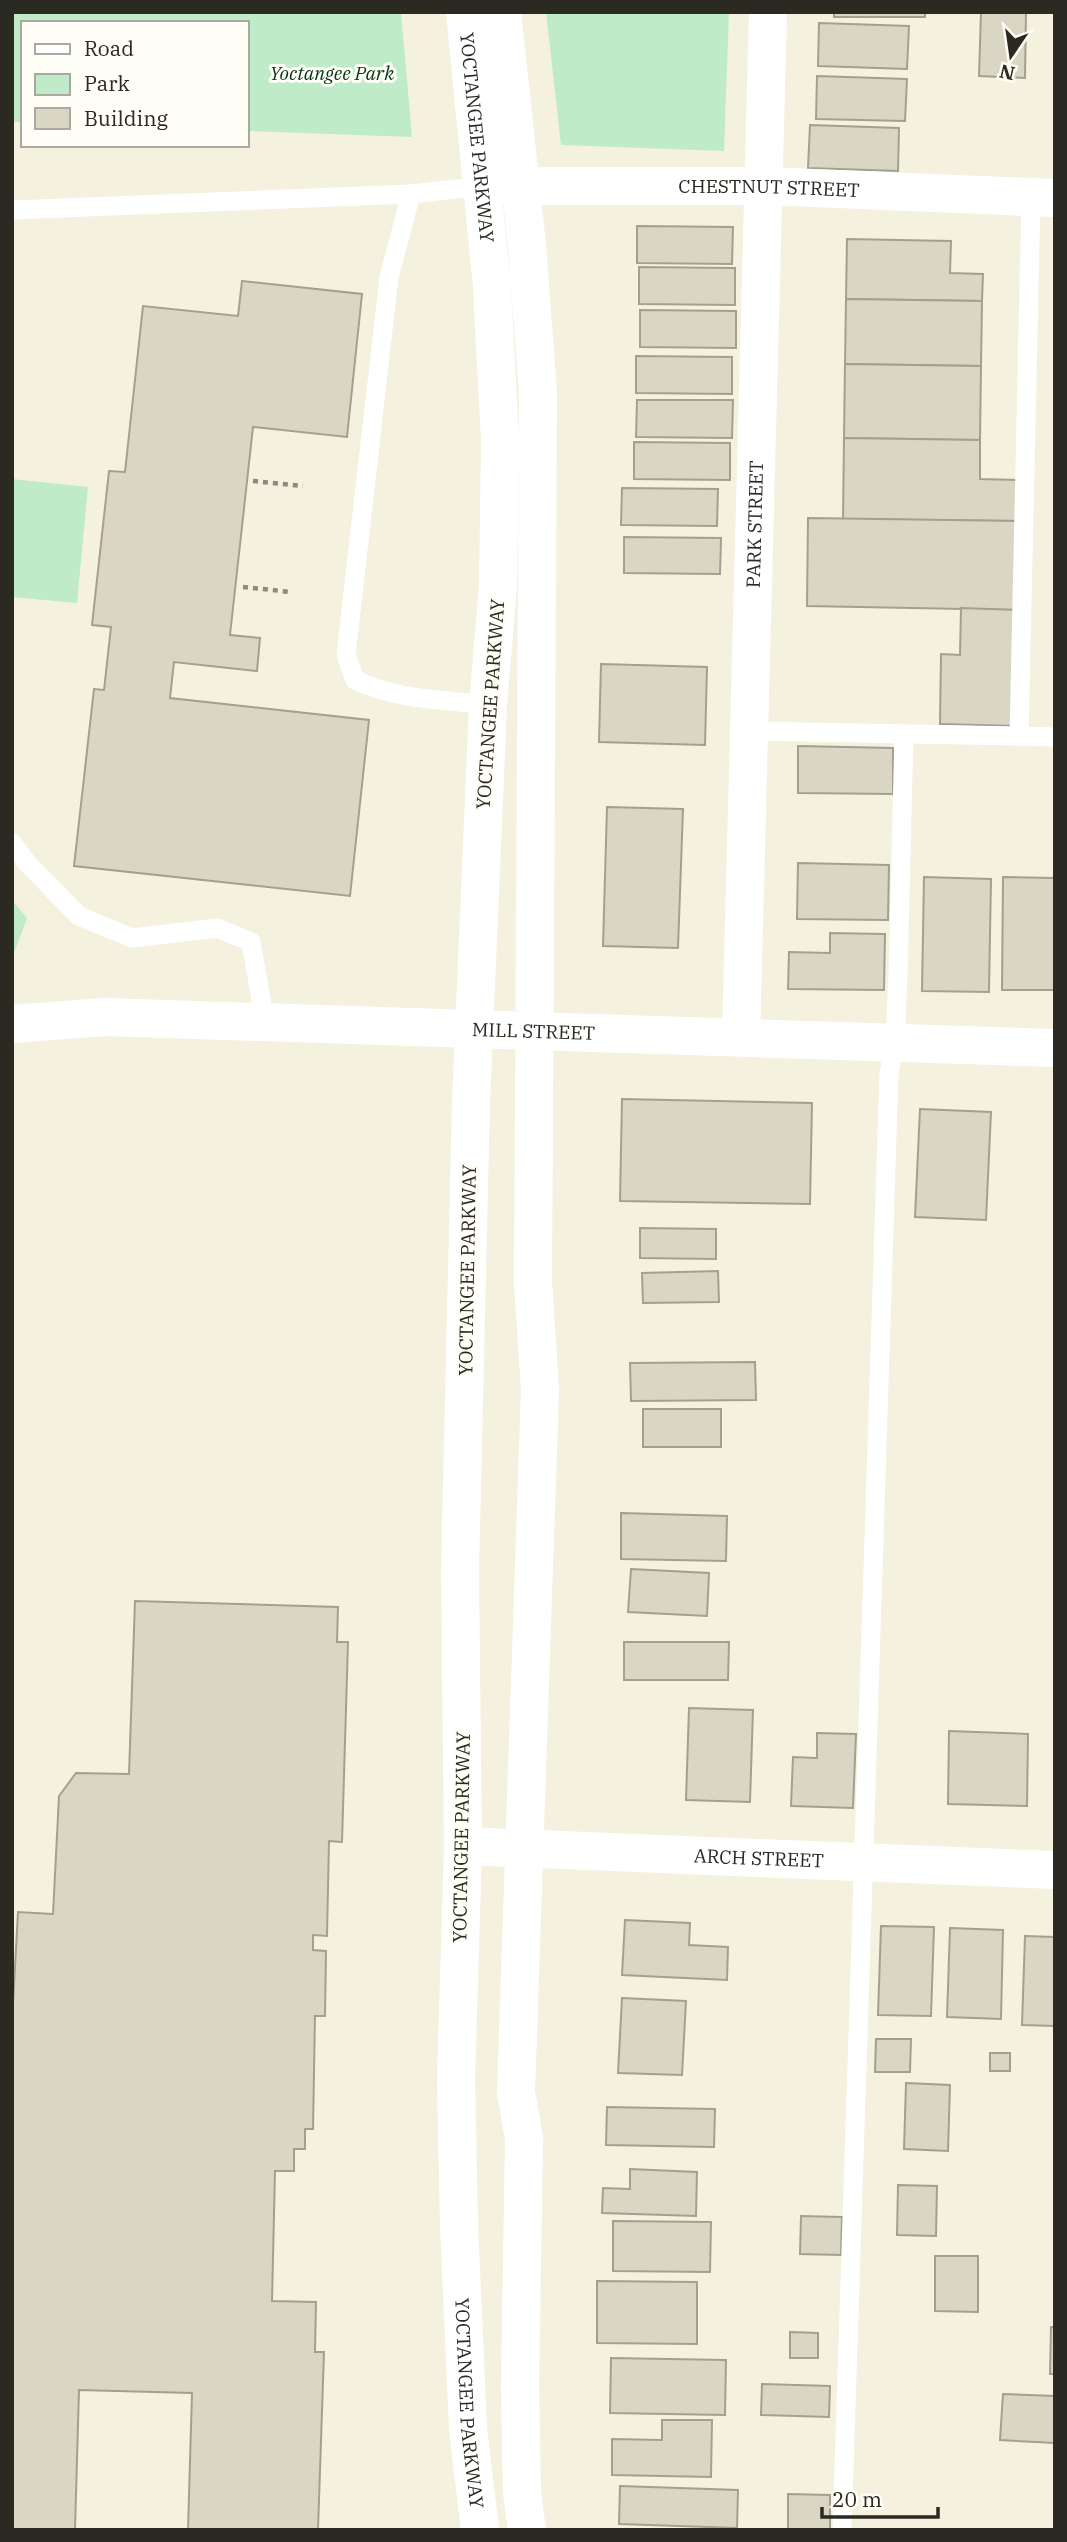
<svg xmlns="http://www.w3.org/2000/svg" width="1067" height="2542" viewBox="0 0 1067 2542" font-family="'IBM Plex Serif',serif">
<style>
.green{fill:#bfebc8}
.building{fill:#d9d6c4;stroke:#a3a08f;stroke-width:2}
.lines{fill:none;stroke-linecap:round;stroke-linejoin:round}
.path{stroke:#8c8a7d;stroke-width:4.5;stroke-dasharray:5 5;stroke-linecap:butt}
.lane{stroke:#fff;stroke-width:19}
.street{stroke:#fff;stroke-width:38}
.secondary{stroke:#fff;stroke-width:38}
.labels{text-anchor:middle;stroke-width:6;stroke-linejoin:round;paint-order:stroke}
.park-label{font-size:19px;font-style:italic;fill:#023415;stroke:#fffef6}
.street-label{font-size:19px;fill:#2a2922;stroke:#fffef6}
</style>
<rect width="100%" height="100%" fill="#f4f1df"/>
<g class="green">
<polygon points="12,12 401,12 412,137 247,131 247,23 23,23 23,122 12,122"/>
<polygon points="546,12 729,12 724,151 561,145"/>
<polygon points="12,479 88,487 77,603 12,597"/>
<polygon points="12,900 27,918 12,958"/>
</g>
<g class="building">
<rect x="834" y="12" width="91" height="5"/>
<polygon points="981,12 1026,12 1025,78 979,76"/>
<polygon points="819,23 909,26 907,69 818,66"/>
<polygon points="817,76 907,79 905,121 816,119"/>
<polygon points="810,125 899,128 898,171 808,168"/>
<polygon points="637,226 733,227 732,264 637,263"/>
<polygon points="847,239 951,241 950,273 983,274 982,301 846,299"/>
<polygon points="639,267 735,268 735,305 639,304"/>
<polygon points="242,281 362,294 347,437 253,427 230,635 260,638 257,671 174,662 170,698 369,720 350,896 74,866 94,689 104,690 111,627 92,625 109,471 125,472 143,306 238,316"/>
<polygon points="846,299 982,301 981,366 845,364"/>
<polygon points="640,310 736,311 736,348 640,347"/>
<polygon points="636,356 732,357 732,394 636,393"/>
<polygon points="845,364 981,366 980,440 844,438"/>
<polygon points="637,400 733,400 732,438 636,437"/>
<polygon points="844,438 980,440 980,479 1020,480 1019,521 843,519"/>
<polygon points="634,442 730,443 730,480 634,479"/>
<polygon points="622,488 718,489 717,526 621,525"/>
<polygon points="808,518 1019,521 1018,610 807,606"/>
<polygon points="624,537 721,538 720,574 624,573"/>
<polygon points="961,608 1018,610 1016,726 940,724 941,654 960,655"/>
<polygon points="601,664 707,667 705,745 599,742"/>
<polygon points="798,746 893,748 893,794 798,793"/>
<polygon points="607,807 683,809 678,948 603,946"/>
<polygon points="798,863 889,865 888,920 797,919"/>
<polygon points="924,877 991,879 989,992 922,991"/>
<polygon points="1003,877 1055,878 1055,990 1002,990"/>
<polygon points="830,933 885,934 884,990 788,989 789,952 830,953"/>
<polygon points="622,1099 812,1103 810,1204 620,1201"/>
<polygon points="920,1109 991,1112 986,1220 915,1217"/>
<polygon points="640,1228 716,1229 716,1259 640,1258"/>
<polygon points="718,1271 719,1302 643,1303 642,1273"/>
<polygon points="755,1362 756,1400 631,1401 630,1363"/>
<rect x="643" y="1409" width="78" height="38"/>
<polygon points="621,1513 727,1516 726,1561 621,1559"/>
<polygon points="631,1569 709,1573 707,1616 628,1612"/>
<polygon points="135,1601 338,1607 337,1642 348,1642 342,1842 329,1841 327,1936 313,1935 313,1950 326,1951 325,2016 315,2016 313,2129 305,2129 305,2149 294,2149 294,2171 275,2171 272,2301 316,2302 315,2352 324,2352 318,2530 188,2530 192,2393 79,2390 75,2530 12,2530 12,2022 18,1912 53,1914 59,1796 76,1773 129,1774"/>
<polygon points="624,1642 729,1642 728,1680 624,1680"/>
<polygon points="689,1708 753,1710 750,1802 686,1800"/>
<polygon points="949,1731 1028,1734 1027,1806 948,1804"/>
<polygon points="817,1733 856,1734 853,1808 791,1806 793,1757 817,1758"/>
<polygon points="625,1920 690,1923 689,1945 728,1947 727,1980 622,1975"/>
<polygon points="881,1926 934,1927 931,2016 878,2015"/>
<polygon points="950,1928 1003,1930 1001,2019 947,2017"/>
<polygon points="1025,1936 1055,1937 1055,2026 1022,2025"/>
<polygon points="622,1998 686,2001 682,2075 618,2073"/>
<polygon points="876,2039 911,2039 910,2072 875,2072"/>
<rect x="990" y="2053" width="20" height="18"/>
<polygon points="906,2083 950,2085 948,2151 904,2149"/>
<polygon points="607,2107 715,2109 714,2147 606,2145"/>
<polygon points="630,2169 697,2172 696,2216 602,2213 603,2188 630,2189"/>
<polygon points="898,2185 937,2186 936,2236 897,2235"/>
<polygon points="801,2216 842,2217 841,2255 800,2254"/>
<polygon points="613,2221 711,2222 710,2272 613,2271"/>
<polygon points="935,2256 978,2256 978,2312 935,2311"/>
<polygon points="597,2281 697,2282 697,2344 597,2343"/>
<polygon points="1051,2327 1055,2327 1055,2374 1050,2374"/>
<polygon points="790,2332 818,2333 818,2358 790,2358"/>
<polygon points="611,2358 726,2360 725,2415 610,2413"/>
<polygon points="762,2384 830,2386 829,2417 761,2415"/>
<polygon points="1003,2394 1055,2396 1054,2443 1000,2440"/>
<polygon points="662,2420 712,2420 711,2477 612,2475 612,2439 662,2440"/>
<polygon points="620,2486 738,2490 737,2528 619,2524"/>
<polygon points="788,2494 830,2495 830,2530 788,2530"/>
</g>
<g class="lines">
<g class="path">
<polyline points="253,481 303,486"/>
<polyline points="243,587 291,592"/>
</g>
<g class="lane">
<path d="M411 194 389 277 346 655 355 680C401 701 439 699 488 705"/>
<polyline points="12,210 411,194 483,186"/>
<polyline points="750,731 1019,736 1031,197"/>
<polyline points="1019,736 1055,737"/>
<polyline points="12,842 27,863 79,916 132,938 217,928 251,942 265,1022"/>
<polyline points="842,2530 889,1073 895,1042 898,976 904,734"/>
</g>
<g class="street">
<path id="s1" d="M487 186H765L1055 198"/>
<path id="s2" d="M12 1024 105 1017 1055 1048"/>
<path id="s3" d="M741 1037 768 12"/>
<path id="s4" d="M463 1846 1055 1870"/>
</g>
<g class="secondary">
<path id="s5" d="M465 12 492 287 500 440 498 586 488 705 471 1102 460 1571 463 1846 456 2080 459 2225 468 2429 480 2530"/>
<polyline points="502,12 527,245 538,393 533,1282 540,1390 516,2092 524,2138 520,2387 522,2493 527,2530"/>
</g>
</g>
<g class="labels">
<g class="park-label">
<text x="332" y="80">Yoctangee Park</text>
</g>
<g class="street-label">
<text dy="7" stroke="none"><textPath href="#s5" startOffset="126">YOCTANGEE PARKWAY</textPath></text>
<text dy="7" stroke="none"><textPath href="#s1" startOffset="282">CHESTNUT STREET</textPath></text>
<text dy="7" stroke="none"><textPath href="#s3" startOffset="513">PARK STREET</textPath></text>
<text transform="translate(490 704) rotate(-86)" y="7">YOCTANGEE PARKWAY</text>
<text dy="7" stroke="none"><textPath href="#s2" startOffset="522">MILL STREET</textPath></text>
<text transform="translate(467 1270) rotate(-89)" y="7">YOCTANGEE PARKWAY</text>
<text transform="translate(461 1837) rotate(-89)" y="7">YOCTANGEE PARKWAY</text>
<text dy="7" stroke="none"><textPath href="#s4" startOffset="296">ARCH STREET</textPath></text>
<text dy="7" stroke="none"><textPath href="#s5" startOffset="2394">YOCTANGEE PARKWAY</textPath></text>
</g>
</g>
<rect width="1067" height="2542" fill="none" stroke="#2a2922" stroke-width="28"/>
<rect x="21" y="21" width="228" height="126" fill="#fffef6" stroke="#aaa9a1" stroke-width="2"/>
<rect x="35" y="44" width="35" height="10" fill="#ffffff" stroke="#aaa9a1" stroke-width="2"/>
<text x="84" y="56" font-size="21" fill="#2a2922">Road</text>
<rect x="35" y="74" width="35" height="21" fill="#bfebc8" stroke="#aaa9a1" stroke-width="2"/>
<text x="84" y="91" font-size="21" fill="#2a2922">Park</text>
<rect x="35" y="108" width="35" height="21" fill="#d9d6c4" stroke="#aaa9a1" stroke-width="2"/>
<text x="84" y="126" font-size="21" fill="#2a2922">Building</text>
<g transform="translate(1011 56) rotate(193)" stroke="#fffef6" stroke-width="5" paint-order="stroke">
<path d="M0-5L12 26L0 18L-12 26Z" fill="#2a2922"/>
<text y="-10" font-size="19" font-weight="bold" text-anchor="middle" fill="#2a2922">N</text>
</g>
<path d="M822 2507v10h116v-10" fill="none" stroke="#2a2922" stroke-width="3.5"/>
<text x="832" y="2507" font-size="21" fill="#2a2922" stroke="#fffef6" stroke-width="5" paint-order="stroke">20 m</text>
</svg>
